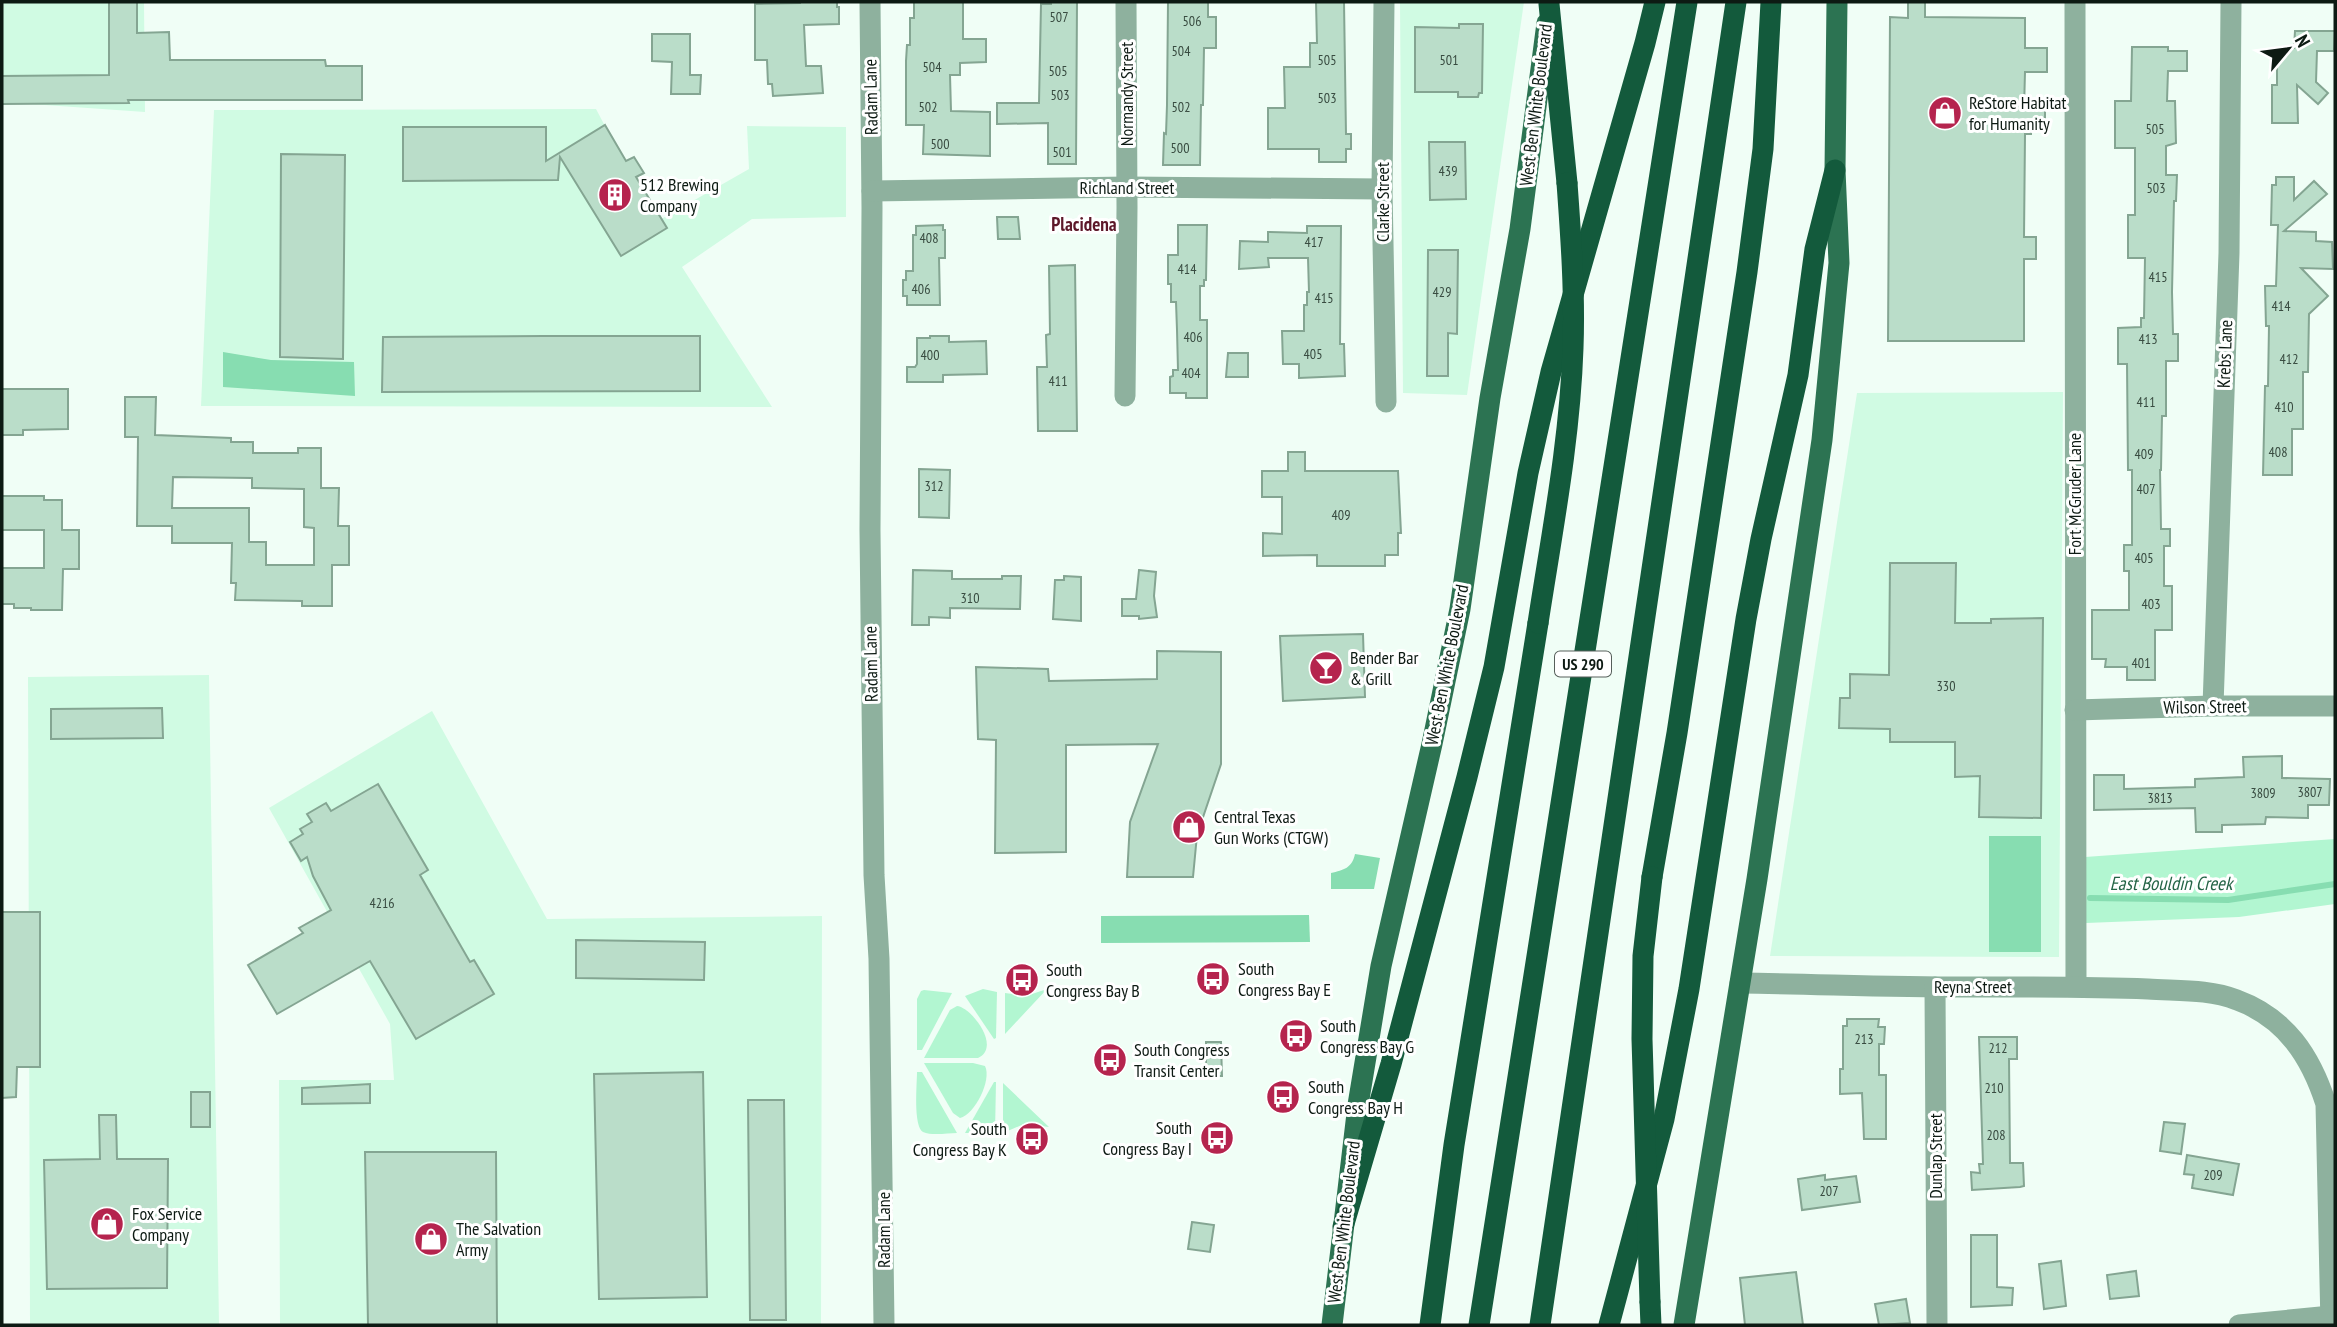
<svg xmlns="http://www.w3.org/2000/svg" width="2337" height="1327" viewBox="0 0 2337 1327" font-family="'PT Sans Narrow',sans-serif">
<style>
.built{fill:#d0fbe3}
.green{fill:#b2f6d1}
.water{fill:#87ddb1}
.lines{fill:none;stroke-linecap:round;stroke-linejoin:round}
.stream{stroke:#87ddb1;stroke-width:6}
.building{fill:#baddc9;stroke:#84a592;stroke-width:2;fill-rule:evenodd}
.minor{stroke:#8eb19e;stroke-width:21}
.major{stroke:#2c7352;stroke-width:21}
.highway{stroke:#135a3c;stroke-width:21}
.highway-bridge{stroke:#135a3c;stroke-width:21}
.labels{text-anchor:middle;stroke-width:6;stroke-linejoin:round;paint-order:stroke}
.number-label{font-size:14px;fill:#384b40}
.shield{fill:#fff;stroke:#565f5a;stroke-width:2}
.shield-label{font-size:16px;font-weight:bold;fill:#0d1a13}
.street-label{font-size:18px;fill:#0d1a13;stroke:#fff}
.poi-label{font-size:18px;fill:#0d1a13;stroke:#fff;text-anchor:start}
.neighbourhood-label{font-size:19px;font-weight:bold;fill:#5d1829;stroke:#fff}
.water-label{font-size:19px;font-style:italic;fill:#246446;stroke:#fff}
</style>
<rect width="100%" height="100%" fill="#f0fef6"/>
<g class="built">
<polygon points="2,2 144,2 145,112 2,102"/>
<polygon points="1400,2 1524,2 1467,395 1403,393"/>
<polygon points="596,109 656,222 749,169 747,126 846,127 846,217 752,219 682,267 772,407 201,406 214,110"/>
<polygon points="2063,392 2059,957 1770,956 1857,393"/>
<polygon points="209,675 219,1325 30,1325 28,677"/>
<polygon points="432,711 547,919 822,916 821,1325 280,1325 279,1080 394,1080 390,1024 269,808"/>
</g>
<g class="green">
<polygon points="2335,839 2335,904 2239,917 2086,923 2085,857"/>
<polygon points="983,989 997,992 996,1038 994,1039 965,996"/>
<polygon points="1047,989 1005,1034 1005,993 1026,996"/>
<polygon points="924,990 952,993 922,1050 917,1050 917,999 921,991"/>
<path d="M957 1006C971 1007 1002 1047 978 1058H924L950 1010Z"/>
<path d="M924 1063H973L985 1066C992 1080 975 1114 960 1118L953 1113Z"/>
<path d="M917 1072H922L957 1133C948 1133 932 1136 923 1132 913 1126 917 1084 917 1072Z"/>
<polygon points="994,1082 996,1082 995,1133 965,1133"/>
<polygon points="1003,1083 1049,1127 1024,1124 1003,1133"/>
</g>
<g class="water">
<polygon points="223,352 271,360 354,362 355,396 223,387"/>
<rect x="1989" y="836" width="52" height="116"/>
<path d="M1355 854 1380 858 1374 889H1331V873C1344 870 1352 868 1355 854Z"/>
<polygon points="1309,915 1310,942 1101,943 1101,916"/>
</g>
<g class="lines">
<polyline class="stream" points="2090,898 2228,900 2335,884"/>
</g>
<g class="building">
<polygon points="109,2 137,2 137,33 169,32 170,60 325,60 326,66 362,66 362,100 128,100 129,103 2,104 2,76 109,75"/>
<polygon points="800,2 837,2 837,7 839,7 839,24 804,25 806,66 821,66 823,93 773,96 772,84 768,84 767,60 755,60 755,4 800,3"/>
<polygon points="914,2 963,2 963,39 986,39 986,62 960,63 960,75 950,75 951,111 990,112 990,156 923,154 924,125 906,125 906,61 907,45 910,45 910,18 914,18"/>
<polygon points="1051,2 1077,2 1076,164 1048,164 1048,123 997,124 997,103 1039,103 1041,4 1051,4"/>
<polygon points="1168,2 1208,2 1208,17 1216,17 1216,48 1204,48 1203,105 1201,105 1200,165 1163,165 1164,133 1166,134 1167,105"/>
<polygon points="1316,2 1344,2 1346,134 1351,134 1351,149 1346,149 1346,162 1319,162 1319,149 1268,149 1268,108 1285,108 1284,67 1310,67 1310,43 1317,43"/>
<polygon points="1908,2 1925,2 1925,17 2025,18 2025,48 2047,48 2047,72 2025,72 2024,110 2045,110 2045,125 2031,126 2031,134 2025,134 2024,237 2036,237 2036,259 2024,259 2024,341 1888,341 1890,17 1908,18"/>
<polygon points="1459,24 1483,24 1482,93 1479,93 1478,97 1458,97 1458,92 1415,92 1415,27 1459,28"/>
<polygon points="2295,31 2335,31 2334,51 2317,51 2316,82 2328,93 2318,104 2297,85 2298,123 2272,123 2272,85 2277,85 2277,48 2294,48"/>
<polygon points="652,34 690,34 690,75 701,75 700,94 671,94 672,62 652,61"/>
<polygon points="2132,47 2168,47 2168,51 2187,51 2187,71 2168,71 2167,101 2175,101 2176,143 2166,146 2166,175 2177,175 2176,201 2174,201 2172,292 2173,334 2178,334 2178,361 2166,361 2166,416 2162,416 2161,470 2160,470 2161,529 2170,529 2170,546 2164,546 2164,586 2172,586 2172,630 2155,630 2155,680 2127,680 2127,667 2105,667 2106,659 2092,659 2092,610 2129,610 2129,571 2124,571 2124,545 2132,545 2132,470 2128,470 2127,364 2118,364 2118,328 2141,327 2141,318 2144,318 2145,258 2128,258 2128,215 2135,215 2135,148 2115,148 2115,101 2131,101"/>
<polygon points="605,125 626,161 634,157 644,173 636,177 667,228 621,256 560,157 558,180 403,181 403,127 546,127 546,161"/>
<polygon points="1429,142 1465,142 1466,199 1430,200"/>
<polygon points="281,154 345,155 343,359 280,357"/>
<polygon points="2276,177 2294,177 2294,200 2314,181 2327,194 2284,231 2316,232 2316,241 2332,242 2333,269 2301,268 2328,296 2309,314 2308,372 2303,372 2303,429 2292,429 2292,475 2263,475 2265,386 2268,386 2269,326 2266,326 2265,286 2276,286 2278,225 2271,225 2272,185 2276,185"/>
<polygon points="997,217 1018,217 1020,239 998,239"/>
<polygon points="943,225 943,230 945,230 945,258 939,258 940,305 907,305 907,296 903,296 903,280 906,280 906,271 913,271 913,235 916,235 916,226"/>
<polygon points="1178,225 1207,225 1206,280 1204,280 1204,286 1200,286 1200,320 1207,320 1207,398 1186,398 1186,393 1170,393 1170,377 1173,376 1173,370 1178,370 1177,330 1176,302 1171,302 1171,284 1168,284 1168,255 1178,255"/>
<polygon points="1307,226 1341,226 1340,344 1344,344 1345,376 1299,378 1299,364 1283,364 1282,331 1304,331 1304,305 1307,305 1307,292 1309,292 1308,258 1268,258 1269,267 1239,269 1240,241 1268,242 1268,232 1307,233"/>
<polygon points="1428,250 1458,250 1457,334 1448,333 1448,376 1427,376"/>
<polygon points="1075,265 1077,431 1038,431 1037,367 1047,367 1046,335 1050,334 1049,266"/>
<polygon points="544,336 700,336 700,391 382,392 383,337"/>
<polygon points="930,336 949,336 949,342 986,341 987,374 943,375 943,382 907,382 907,367 915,367 917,364 917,338 930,338"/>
<polygon points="1228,353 1248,353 1248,377 1226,377"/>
<polygon points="2,389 68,389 68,429 23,430 23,435 2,435"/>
<path d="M125 397H156L155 435 231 438V442H253V453H298V448H321V488H339L338 526H349V565H332V606H302V601L235 600 236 583H231L232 543H172V526H137L138 437H125ZM173 477 252 478V488L304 489V527L314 528V565H266V542H249V508H172Z"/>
<polygon points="1288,452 1305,452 1305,471 1398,471 1401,533 1398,533 1398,555 1385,555 1385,566 1317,566 1317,555 1263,556 1263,533 1282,534 1282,497 1262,497 1262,471 1288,471"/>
<polygon points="919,469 950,470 949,518 919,517"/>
<polygon points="2,496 44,496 44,500 62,500 62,530 79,530 79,569 63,569 62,610 31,610 31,608 14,608 14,604 2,604 2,568 44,568 44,530 2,530"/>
<polygon points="1890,563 1956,563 1955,623 1991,623 1991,619 2043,618 2041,818 1979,817 1980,776 1955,777 1955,742 1890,742 1890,729 1839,728 1840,698 1850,698 1850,674 1889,675"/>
<polygon points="913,570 952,571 952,579 1002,579 1002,576 1021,576 1020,609 950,608 950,618 929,617 929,625 912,625"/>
<polygon points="1139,570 1156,572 1154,596 1157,617 1139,619 1139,616 1122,616 1122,599 1136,599"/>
<polygon points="1064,576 1081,577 1081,621 1053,619 1055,580 1064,580"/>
<polygon points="1363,634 1365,697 1283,701 1280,636"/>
<polygon points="1157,651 1221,652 1221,764 1197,835 1193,877 1127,877 1130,822 1158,744 1066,745 1066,852 995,853 996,740 978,739 976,667 1048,669 1049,681 1157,679"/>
<polygon points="162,708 163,738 51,739 51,709"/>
<polygon points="2282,756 2282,778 2330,779 2329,805 2308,805 2308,818 2266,817 2265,824 2222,825 2222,832 2196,832 2195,808 2094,810 2094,775 2124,775 2124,789 2195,787 2195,779 2244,777 2243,757"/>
<polygon points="378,784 428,870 420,875 470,962 474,960 494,994 416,1039 370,961 277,1014 248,965 303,933 299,928 331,910 313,876 307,857 301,861 290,842 303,834 300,829 312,822 307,814 326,803 331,811"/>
<polygon points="2,912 40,912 40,1067 17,1067 16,1097 2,1098"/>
<polygon points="576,940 705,942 704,980 576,978"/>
<polygon points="1847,1019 1879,1019 1878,1027 1885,1027 1884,1044 1879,1044 1879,1075 1886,1075 1886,1139 1864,1139 1862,1093 1840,1094 1840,1069 1843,1069 1843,1026 1847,1026"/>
<polygon points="1979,1037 2017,1037 2017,1059 2009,1059 2010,1163 2023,1163 2024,1186 2020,1187 1972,1190 1971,1172 1980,1173 1979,1164 1983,1164"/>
<polygon points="1206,1042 1221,1042 1222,1076 1206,1076"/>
<polygon points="703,1072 707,1297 599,1299 594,1074"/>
<polygon points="370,1084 370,1103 302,1104 302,1088"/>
<rect x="191" y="1092" width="19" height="35"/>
<polygon points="748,1100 784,1100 786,1320 750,1320"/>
<polygon points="99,1115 116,1115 117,1159 168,1159 167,1288 47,1289 44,1160 100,1159"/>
<polygon points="2164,1122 2185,1124 2181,1154 2160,1151"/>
<polygon points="365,1152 496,1152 497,1325 368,1325"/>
<polygon points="2187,1155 2239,1164 2233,1195 2192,1188 2194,1175 2184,1174"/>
<polygon points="1825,1175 1825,1180 1856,1176 1860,1202 1802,1210 1798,1179"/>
<polygon points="1192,1222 1214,1225 1210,1252 1188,1249"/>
<polygon points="1971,1235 1997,1235 1997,1287 2013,1288 2012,1305 1971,1307"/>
<polygon points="2061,1261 2066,1306 2044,1309 2039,1264"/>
<polygon points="2136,1271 2139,1296 2110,1299 2107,1275"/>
<polygon points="1796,1272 1803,1325 1745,1325 1740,1278"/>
<polygon points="1906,1299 1910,1323 1879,1325 1875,1304"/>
</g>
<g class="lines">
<g class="minor">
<polyline points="870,2 872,208 870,530 874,875 879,959 884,1325"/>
<polyline points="1384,2 1382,189 1386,402"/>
<polyline points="2075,2 2076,986"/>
<polyline points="872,191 1127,187 1382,189"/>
<polyline points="1125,396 1127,208 1126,2"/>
<polyline points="2213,706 2229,253 2231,2"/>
<polyline points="2075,710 2213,706 2335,706"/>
<path d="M1740 983C1823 984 1906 988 1989 987 2042 987 2095 987 2148 989 2178 991 2209 989 2237 1000 2286 1018 2311 1057 2326 1104L2331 1325"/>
<polyline points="1935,987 1937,1325"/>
<polyline points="2239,1325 2331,1316"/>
</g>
<g class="major">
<polyline points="1332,1325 1358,1105 1381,966 1432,744 1460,609 1490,398 1520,229 1547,23"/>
<polyline points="1684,1325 1757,879 1822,440 1839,263 1835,170 1837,2"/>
</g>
<g class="highway">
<polyline points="1549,4 1567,183"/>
<polyline points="1652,877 1677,733 1747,272 1763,149 1771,2"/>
<polyline points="1343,1227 1391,1064 1467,777 1494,667 1528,473 1551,372 1645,43 1655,2"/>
<polyline points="1650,1302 1651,1325"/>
<polyline points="1430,1325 1454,1145 1538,623"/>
<polyline points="1479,1325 1687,2"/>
<polyline points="1540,1325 1736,2"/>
<polyline points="1609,1325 1664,1119 1689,989 1746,619 1761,539 1798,375 1815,249 1835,170"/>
</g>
<g class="highway-bridge">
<path d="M1538 623C1552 532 1570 440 1573 348 1575 293 1571 238 1567 183"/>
<polyline points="1650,1302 1642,1039 1643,956 1652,877"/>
</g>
</g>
<defs>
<g id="shop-disc" transform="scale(1.75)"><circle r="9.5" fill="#b5244e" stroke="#fff"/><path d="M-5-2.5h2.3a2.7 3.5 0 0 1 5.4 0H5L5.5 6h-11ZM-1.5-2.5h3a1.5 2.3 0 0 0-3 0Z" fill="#fff"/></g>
<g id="building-disc" transform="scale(1.75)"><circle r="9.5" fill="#b5244e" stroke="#fff"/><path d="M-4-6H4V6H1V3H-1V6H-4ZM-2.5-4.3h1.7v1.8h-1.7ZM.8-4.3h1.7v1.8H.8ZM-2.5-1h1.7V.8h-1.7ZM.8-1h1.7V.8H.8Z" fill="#fff"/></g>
<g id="bar-disc" transform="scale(1.75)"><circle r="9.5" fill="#b5244e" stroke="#fff"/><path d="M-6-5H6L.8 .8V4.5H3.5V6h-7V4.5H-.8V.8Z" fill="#fff"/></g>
<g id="bus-disc" transform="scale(1.75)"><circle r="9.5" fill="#b5244e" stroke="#fff"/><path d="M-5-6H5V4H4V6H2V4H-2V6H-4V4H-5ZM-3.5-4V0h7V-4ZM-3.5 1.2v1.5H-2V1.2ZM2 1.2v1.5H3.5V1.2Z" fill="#fff"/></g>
</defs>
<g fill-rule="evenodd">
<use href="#shop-disc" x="1945" y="113"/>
<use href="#building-disc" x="615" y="195"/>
<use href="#bar-disc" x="1326" y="668"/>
<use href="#shop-disc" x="1189" y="827"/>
<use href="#bus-disc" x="1213" y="979"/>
<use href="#bus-disc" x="1022" y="980"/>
<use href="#bus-disc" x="1296" y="1036"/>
<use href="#bus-disc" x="1110" y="1060"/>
<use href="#bus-disc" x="1283" y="1097"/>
<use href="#bus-disc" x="1217" y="1138"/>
<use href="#bus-disc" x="1032" y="1139"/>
<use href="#shop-disc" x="107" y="1224"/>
<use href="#shop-disc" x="431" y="1239"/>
</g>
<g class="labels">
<g class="number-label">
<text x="1059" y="22">507</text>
<text x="1192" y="26">506</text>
<text x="1181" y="56">504</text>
<text x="1327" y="65">505</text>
<text x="1449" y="65">501</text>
<text x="932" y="72">504</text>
<text x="1058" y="76">505</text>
<text x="1060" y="100">503</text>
<text x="1327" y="103">503</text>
<text x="928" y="112">502</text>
<text x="1181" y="112">502</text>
<text x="2155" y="134">505</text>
<text x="940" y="149">500</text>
<text x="1180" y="153">500</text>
<text x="1062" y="157">501</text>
<text x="1448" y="176">439</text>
<text x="2156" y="193">503</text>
<text x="929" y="243">408</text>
<text x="1314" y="247">417</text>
<text x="1187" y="274">414</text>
<text x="2158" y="282">415</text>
<text x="921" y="294">406</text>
<text x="1442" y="297">429</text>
<text x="1324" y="303">415</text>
<text x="2281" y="311">414</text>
<text x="1193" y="342">406</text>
<text x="2148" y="344">413</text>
<text x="1313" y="359">405</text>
<text x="930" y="360">400</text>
<text x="2289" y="364">412</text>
<text x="1191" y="378">404</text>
<text x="1058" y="386">411</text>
<text x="2146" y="407">411</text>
<text x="2284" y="412">410</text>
<text x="2278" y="457">408</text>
<text x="2144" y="459">409</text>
<text x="934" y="491">312</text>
<text x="2146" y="494">407</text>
<text x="1341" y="520">409</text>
<text x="2144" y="563">405</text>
<text x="970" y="603">310</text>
<text x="2151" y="609">403</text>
<text x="2141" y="668">401</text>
<text x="1946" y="691">330</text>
<text x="2310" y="797">3807</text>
<text x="2263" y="798">3809</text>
<text x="2160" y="803">3813</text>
<text x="382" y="908">4216</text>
<text x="1864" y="1044">213</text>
<text x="1998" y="1053">212</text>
<text x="1994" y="1093">210</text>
<text x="1996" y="1140">208</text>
<text x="2213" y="1180">209</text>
<text x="1829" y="1196">207</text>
</g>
<rect class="shield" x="1555" y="651.5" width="56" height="25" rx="5"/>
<g class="shield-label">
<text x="1583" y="670">US 290</text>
</g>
<g class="street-label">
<text transform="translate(1127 94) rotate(-90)" y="6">Normandy Street</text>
<text transform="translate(871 97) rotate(-91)" y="6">Radam Lane</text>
<text transform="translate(1536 105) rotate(-83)" y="6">West Ben White Boulevard</text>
<text x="1127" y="194">Richland Street</text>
<text transform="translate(1383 202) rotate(-90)" y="6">Clarke Street</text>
<text transform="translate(2225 354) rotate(-88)" y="6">Krebs Lane</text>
<text transform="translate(2075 494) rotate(-90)" y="6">Fort McGruder Lane</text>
<text transform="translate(871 664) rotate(-91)" y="6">Radam Lane</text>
<text transform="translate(1447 665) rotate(-79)" y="6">West Ben White Boulevard</text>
<text transform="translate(2205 707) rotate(-1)" y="6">Wilson Street</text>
<text x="1973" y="993">Reyna Street</text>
<text transform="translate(1936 1156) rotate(-90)" y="6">Dunlap Street</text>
<text transform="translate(1344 1222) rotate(-83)" y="6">West Ben White Boulevard</text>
<text transform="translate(884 1230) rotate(-90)" y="6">Radam Lane</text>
</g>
<g class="poi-label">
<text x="1969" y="109">ReStore Habitat<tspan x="1969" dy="21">for Humanity</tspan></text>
<text x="640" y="191">512 Brewing<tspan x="640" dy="21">Company</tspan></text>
<text x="1350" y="664">Bender Bar<tspan x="1350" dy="21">&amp; Grill</tspan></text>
<text x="1214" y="823">Central Texas<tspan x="1214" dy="21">Gun Works (CTGW)</tspan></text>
<text x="1238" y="975">South<tspan x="1238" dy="21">Congress Bay E</tspan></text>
<text x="1046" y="976">South<tspan x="1046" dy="21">Congress Bay B</tspan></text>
<text x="1320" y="1032">South<tspan x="1320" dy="21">Congress Bay G</tspan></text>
<text x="1134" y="1056">South Congress<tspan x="1134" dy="21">Transit Center</tspan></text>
<text x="1308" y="1093">South<tspan x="1308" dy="21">Congress Bay H</tspan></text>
<text x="1192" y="1134" text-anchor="end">South<tspan x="1192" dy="21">Congress Bay I</tspan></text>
<text x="1007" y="1135" text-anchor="end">South<tspan x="1007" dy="21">Congress Bay K</tspan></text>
<text x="132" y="1220">Fox Service<tspan x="132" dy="21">Company</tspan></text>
<text x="456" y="1235">The Salvation<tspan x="456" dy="21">Army</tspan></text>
</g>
<g class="neighbourhood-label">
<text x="1084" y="231">Placidena</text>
</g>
<g class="water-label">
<text x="2171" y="890">East Bouldin Creek</text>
</g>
</g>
<rect width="2337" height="1327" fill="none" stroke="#0d1a13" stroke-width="7"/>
<g transform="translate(2288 49) rotate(61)" stroke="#ffffff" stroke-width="5" paint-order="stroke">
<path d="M0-5L12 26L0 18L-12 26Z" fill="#0d1a13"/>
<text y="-10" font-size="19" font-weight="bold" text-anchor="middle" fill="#0d1a13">N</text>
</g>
</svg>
